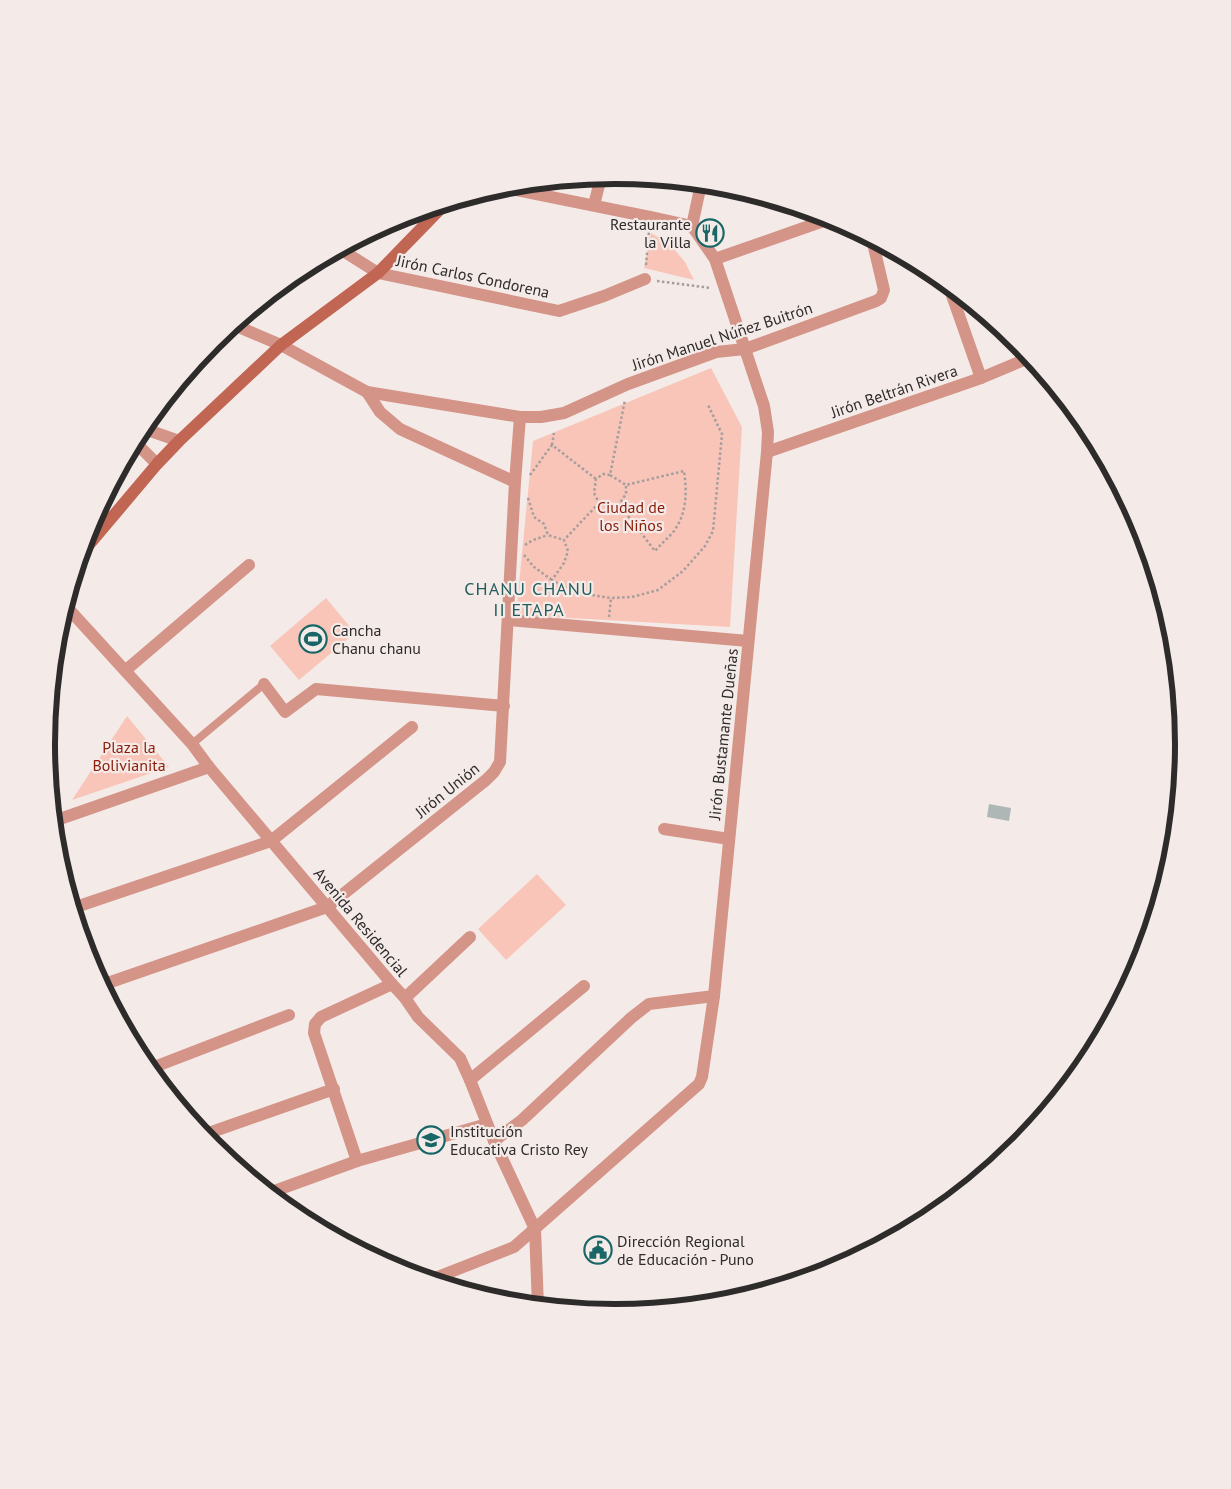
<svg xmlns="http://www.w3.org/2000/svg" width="1231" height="1489" viewBox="0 0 1231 1489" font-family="'PT Sans',sans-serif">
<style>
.green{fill:#f9c5b9}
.building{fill:#aeb7b6}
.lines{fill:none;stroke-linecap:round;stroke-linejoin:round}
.path{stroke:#a49e9c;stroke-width:2.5;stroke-dasharray:2.5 2.5;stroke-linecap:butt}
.lane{stroke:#d49487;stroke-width:8}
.street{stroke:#d49487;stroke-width:12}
.secondary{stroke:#c26654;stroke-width:12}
.labels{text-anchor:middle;stroke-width:4.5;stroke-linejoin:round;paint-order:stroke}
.poi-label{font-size:16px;fill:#2e2b2b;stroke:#f4ebe9;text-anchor:start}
.street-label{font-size:16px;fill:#2e2b2b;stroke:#f4ebe9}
.park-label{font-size:16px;fill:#8b1c08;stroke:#f4ebe9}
.neighbourhood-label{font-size:18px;letter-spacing:1px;fill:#225c5b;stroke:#f4ebe9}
.rim{fill:none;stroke:#2e2b2b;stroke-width:6}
</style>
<rect width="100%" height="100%" fill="#f4ebe9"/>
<g class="green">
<polygon points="651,233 669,243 685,262 694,280 644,268"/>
<polygon points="711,368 742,427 730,627 516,615 533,441"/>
<polygon points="326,598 355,633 299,680 270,646"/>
<polygon points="127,716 169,767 72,800"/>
<polygon points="537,874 566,905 506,960 478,929"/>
</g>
<polygon class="building" points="989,804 1011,808 1009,821 987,817"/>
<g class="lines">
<g class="path">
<polyline points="646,265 649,231"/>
<polyline points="657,281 711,288"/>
<polyline points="552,445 554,433"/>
<polyline points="530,475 552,445 596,479"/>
<polyline points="610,475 603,474 596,479 594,493 599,503 611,507 619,504 626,494 626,485"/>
<polyline points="528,498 534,517 544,524 548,535 564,540"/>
<polyline points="599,503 564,540 568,551 564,563 552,580 572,592 611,598 632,597 658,590 683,571 705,546 713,531 722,434 708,405"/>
<path d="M619 504 655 551C661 544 668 538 674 531 687 513 687 492 684 471L626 485 610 475 625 400"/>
<polyline points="525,545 533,540 548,535"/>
<polyline points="524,555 534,567 552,580"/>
<polyline points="609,617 611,598"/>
</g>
<g class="lane">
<polyline points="192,744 264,684"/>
<polyline points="538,1303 552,1308"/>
<polyline points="640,1311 643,1308"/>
</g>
<g class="street">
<polyline points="501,187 650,217 692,226"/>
<polyline points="594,205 601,177"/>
<polyline points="340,249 378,273 559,311 604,296 645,279"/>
<polyline points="715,259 832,218"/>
<polyline points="948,284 981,378"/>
<polyline points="234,325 281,345 367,392 520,417 541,417 564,413 628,384 716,352 745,349 876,301 881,298 884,290 872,239"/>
<polyline points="367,392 380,412 400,429 515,482"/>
<polyline points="142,428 179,441"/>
<polyline points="135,442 157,464"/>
<polyline points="767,452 981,378 1031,357"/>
<polyline points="66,606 192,744 209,767 392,984 405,998 418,1017 460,1058 470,1080 494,1141 535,1229 538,1306"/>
<polyline points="509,620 748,641"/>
<polyline points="126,670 249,565"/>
<polyline points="264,684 285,712 316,689 504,706"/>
<polyline points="54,821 209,767"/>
<polyline points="664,829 729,839"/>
<polyline points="73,908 271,841 412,727"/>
<polyline points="102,985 327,907 486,780 494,772 500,762 515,482 520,417"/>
<polyline points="405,998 470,937"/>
<polyline points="149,1069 289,1015"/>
<polyline points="470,1080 584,986"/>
<polyline points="203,1135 334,1089"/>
<polyline points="494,1141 522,1120 631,1018 649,1004 714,996"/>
<polyline points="357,1161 314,1033 315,1024 321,1017 392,984"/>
<polyline points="269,1193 357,1161 487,1124"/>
<polyline points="430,1280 514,1247 699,1084 702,1077 714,996 767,452 768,432 764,406 715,259 692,226 701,184"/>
</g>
<polyline class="secondary" points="82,553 157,464 179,441 281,345 378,273 445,204"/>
</g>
<defs>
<g id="restaurant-ring" transform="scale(1.4375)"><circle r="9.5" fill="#f4ebe9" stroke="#186665" stroke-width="1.5"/><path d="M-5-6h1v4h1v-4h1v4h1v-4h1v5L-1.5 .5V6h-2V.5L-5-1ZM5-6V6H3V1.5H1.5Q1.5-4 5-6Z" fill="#186665"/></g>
<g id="stadium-ring" transform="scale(1.4375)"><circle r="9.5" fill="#f4ebe9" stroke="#186665" stroke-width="1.5"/><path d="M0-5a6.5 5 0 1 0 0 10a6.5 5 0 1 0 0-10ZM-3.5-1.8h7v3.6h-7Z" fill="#186665"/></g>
<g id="school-ring" transform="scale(1.4375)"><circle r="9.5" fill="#f4ebe9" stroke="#186665" stroke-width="1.5"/><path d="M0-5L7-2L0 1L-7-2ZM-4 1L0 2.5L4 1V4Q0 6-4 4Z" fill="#186665"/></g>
<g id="civic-ring" transform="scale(1.4375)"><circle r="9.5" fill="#f4ebe9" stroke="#186665" stroke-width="1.5"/><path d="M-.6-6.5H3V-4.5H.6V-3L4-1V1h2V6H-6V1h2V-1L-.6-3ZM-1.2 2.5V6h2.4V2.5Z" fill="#186665"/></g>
</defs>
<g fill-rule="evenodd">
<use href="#restaurant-ring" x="710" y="233"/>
<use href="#stadium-ring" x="313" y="639"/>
<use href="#school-ring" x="431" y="1140"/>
<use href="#civic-ring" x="598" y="1250"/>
</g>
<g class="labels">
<g class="poi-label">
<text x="691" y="230" text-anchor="end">Restaurante<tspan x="691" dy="18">la Villa</tspan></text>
<text x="332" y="636">Cancha<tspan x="332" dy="18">Chanu chanu</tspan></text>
<text x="450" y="1137">Institución<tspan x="450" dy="18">Educativa Cristo Rey</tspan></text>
<text x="617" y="1247">Dirección Regional<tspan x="617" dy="18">de Educación - Puno</tspan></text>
</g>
<g class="street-label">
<text transform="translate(473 276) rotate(12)" y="6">Jirón Carlos Condorena</text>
<text transform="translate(722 336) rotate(-18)" y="6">Jirón Manuel Núñez Buitrón</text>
<text transform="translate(894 391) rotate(-19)" y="6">Jirón Beltrán Rivera</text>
<text transform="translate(723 734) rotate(-84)" y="6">Jirón Bustamante Dueñas</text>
<text transform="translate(447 790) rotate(-39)" y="6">Jirón Unión</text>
<text transform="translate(361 922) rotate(50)" y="6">Avenida Residencial</text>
</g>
<g class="park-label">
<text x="631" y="513">Ciudad de<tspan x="631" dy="18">los Niños</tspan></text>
<text x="129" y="753">Plaza la<tspan x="129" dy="18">Bolivianita</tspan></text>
</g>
<g class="neighbourhood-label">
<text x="529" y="595">CHANU CHANU<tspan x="529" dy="21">II ETAPA</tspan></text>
</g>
</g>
<path d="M0 0H1231V1489H0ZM55 744a560 560 0 1 1 1120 0a560 560 0 1 1-1120 0Z" fill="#f4ebe9" fill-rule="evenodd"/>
<path class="rim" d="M55 744a560 560 0 1 1 1120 0a560 560 0 1 1-1120 0Z"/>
</svg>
